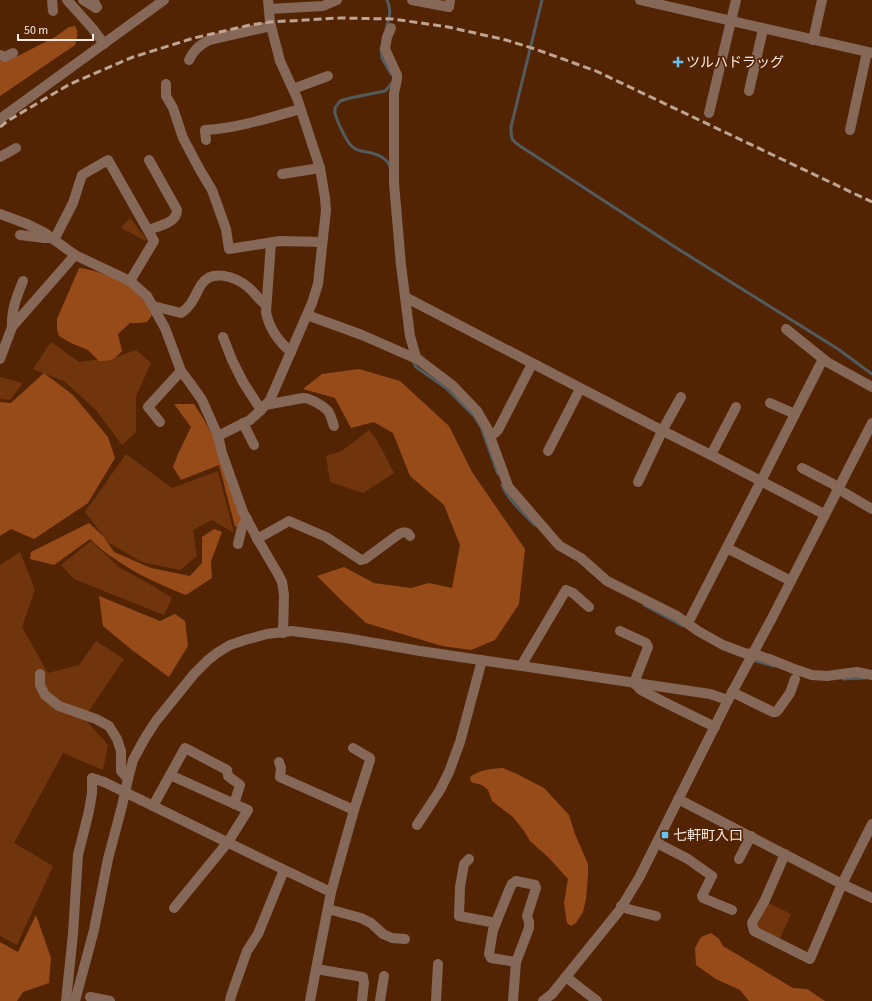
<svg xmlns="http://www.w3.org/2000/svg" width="872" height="1001" viewBox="0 0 872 1001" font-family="'Source Sans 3','Noto Sans JP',sans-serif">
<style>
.green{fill:#70350d}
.forest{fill:#974b19}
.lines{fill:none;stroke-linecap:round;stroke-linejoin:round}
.stream{stroke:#525b5e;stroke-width:3}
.minor{stroke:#866858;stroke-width:10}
.tertiary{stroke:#866858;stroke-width:10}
.rail{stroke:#bea493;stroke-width:3;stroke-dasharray:8 4;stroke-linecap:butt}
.minor-bridge{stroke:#866858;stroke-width:10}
.poi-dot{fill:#66c4ef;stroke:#532404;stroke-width:1.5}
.labels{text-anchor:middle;stroke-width:3.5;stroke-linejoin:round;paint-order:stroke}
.poi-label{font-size:14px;fill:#f9eae1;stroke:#532404;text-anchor:start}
</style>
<rect width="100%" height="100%" fill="#532404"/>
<g class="green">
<polygon points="130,218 147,240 146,241 121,228"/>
<polygon points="51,342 79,362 117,357 136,350 151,363 136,396 136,432 122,445 96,410 64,381 33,369"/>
<polygon points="0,377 23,383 10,400 0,399"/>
<polygon points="369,430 377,440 394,473 363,493 330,482 326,456 342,451"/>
<polygon points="126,454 172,488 218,471 234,533 212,520 193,530 197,556 180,570 142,562 109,543 85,512"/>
<polygon points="91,541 120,568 148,583 172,598 164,615 74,579 61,565"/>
<polygon points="20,552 35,590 22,627 48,673 79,665 96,641 124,659 84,718 108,745 103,770 63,753 14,843 53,866 17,945 0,936 0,565"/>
<polygon points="768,903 791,914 779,941 755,930"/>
</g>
<g class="forest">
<path d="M75 26C79 33 77 38 75 45L0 96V61H8L55 37 69 27Z"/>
<path d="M79 268C94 269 129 282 139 293 144 299 148 308 152 315L147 322 139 323H130L118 334 122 351C114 360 110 361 99 361L88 350 71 343 59 336 57 330V319Z"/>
<polygon points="359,369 400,381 449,426 472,472 525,549 519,604 495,640 471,650 442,646 366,623 340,599 317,576 344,567 374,583 411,588 429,583 452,588 460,545 444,505 410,476 393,433 374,422 351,428 335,398 303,389 322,374"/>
<polygon points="44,373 73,395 108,437 115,458 88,503 34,539 11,529 0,536 0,402 11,403"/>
<polygon points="174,404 194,404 203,418 221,450 244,522 235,527 219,465 181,480 173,467 178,454 191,427"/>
<path d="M89 523 104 537 114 552 151 568 190 576 202 563V537L214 529 222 532 211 561 212 578 186 595C160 585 134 573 112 557 104 552 97 545 90 539L54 565 30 559 31 552Z"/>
<polygon points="99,596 160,621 175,614 185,621 188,646 169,677 132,650 103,626"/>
<path d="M503 768 517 774 544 788 569 815 575 834 588 864V875L586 899 583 912 576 923 571 926 567 923 564 903 568 879 549 858 530 841 524 831 513 817 492 801 488 790 482 785 471 782 470 777C482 769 490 769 503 768Z"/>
<polygon points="36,915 51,958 49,983 23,992 17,1001 0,1001 0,942 18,952"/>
<polygon points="711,933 719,939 723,946 793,988 807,989 825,1001 749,1001 740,990 716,979 696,965 695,948 701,937"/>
</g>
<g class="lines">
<g class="stream">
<path d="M542 0 511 127C511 138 511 140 520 146L675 247 838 349 872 374"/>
<path d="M386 29C389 18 392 11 387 0"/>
<polyline points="381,48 382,58 391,74"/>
<path d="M390 167C389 163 386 160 383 158 372 150 363 154 354 148 347 144 337 121 335 113V108L340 101 350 98 385 91 392 83"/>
<polyline points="412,359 416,367 446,388 474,416 481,427 498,474"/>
<path d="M502 485C508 500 524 514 535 525"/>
<polyline points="644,605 683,626"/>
<polyline points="752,660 774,666"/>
<polyline points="843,679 865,678"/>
</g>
<g class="minor">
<polyline points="52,0 53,11"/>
<polyline points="67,0 93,29 104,44"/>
<polyline points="83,0 96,8 97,7 93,0"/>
<polyline points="412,0 449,7 450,0"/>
<polyline points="640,0 872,53"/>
<polyline points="269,9 323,6 337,0"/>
<polyline points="391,28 387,37 385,49 397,75 397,79 394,93 394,183 401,265 410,336 416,357 419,360 452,385 477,411 487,428 508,486 512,491 556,542 560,546 581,558 607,581 677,616 698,631 714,640 723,645 744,653 760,656 769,659 794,669 812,675 827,676 857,672 872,675"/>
<polyline points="813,40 822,0"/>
<polyline points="0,55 5,57 13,53"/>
<path d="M189 60C193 51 201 44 209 40L271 26"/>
<polyline points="166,84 166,96 173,108 183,138 200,170 212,190 226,229 229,249 280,241 322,242"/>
<polyline points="293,89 328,76"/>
<polyline points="749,91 763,29"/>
<polyline points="709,113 736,0"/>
<polyline points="850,130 867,52"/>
<path d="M206 140 205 130C238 128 269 118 300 109"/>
<polyline points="0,157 16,148"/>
<polyline points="282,174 320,168"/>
<polyline points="0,214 27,224 45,233 75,255 130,281 147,296 165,328 181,371 190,383 202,400 218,436 250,420 261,410 270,400 312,303 318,284 326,210 325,198 320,168 297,98 280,61 270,22 268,0"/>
<path d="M148 230C159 226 177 223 177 210L149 160"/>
<polyline points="20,235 44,238 51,238"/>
<polyline points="54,240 73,203 82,175 108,160 154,241 130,281"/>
<path d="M271 243 266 312C269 328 278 341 291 352"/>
<polyline points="405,297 663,431 711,455 824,514"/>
<path d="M153 306 181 313C192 306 195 295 201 285 211 268 236 277 248 287 255 293 259 300 266 305"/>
<polyline points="307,315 362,335 419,360"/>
<path d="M12 327C11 310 17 296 23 281"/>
<polyline points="786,329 827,362 872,387"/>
<polyline points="223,337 232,360 243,382 261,410"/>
<polyline points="0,359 12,327 75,255"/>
<polyline points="770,403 795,414"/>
<path d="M265 405 303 398C310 398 322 405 327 410 331 414 332 421 334 426"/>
<polyline points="160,422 148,407 181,371"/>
<polyline points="243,423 254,445"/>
<polyline points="490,434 495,433 498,430 532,364"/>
<polyline points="218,436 222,453 243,512 258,540 278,574 282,582 284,595 283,633"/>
<polyline points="548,451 580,389"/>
<polyline points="711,455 736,407"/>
<polyline points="802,468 833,484 838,489 872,509"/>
<polyline points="638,482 657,442 662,431 681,397"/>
<path d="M257 539 289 521 326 537 361 560 365 559 399 534C404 532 407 531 410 536"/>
<polyline points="238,544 242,527 247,519"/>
<polyline points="727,548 791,581"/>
<polyline points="688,623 761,481 823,359"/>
<polyline points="620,631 646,643 648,647 634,683 641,690 662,701 715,727"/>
<polyline points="521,666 566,590 573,593 589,607"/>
<polyline points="40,674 40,685 45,695 59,706 96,719 109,726 117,739 121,751 121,771 128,779"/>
<polyline points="732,692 773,712 776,712 778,710 790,693 795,679"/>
<polyline points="279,762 281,768 280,777 282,778 354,810"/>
<polyline points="170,775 248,810 228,842 174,908"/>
<polyline points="678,799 842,884 872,898"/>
<path d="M141 800C204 831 267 862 331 892L316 969 310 1001"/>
<polyline points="153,806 185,748 227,770 228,776 240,785 234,804"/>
<polyline points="417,825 440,790 449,772 460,742 482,660"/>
<polyline points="657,843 688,859 712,876 702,896 703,898 732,910"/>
<polyline points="785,854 765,900 752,923 754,931 810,959 842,884 872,824"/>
<polyline points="469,859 464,864 460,887 459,916 496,923"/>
<polyline points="739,859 751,836"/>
<polyline points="331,892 354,810 370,760 370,758 353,748"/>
<polyline points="621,906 628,909 656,916"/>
<polyline points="328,909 361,918 371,923 383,934 392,938 405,939"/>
<polyline points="316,969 363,977 364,983 362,1001"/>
<polyline points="566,977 597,1001"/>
<polyline points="90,997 110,1001"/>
<polyline points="66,1001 73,934 78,855 89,811 92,793 92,778 104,782"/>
<polyline points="230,1001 231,996 247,951 258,934 284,870"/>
<polyline points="380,1001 384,976"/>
<polyline points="436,1001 438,964"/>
<polyline points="513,1001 516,962 529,928 529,922 527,916 536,888 535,885 516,881 512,884 510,888 493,930 489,954 491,958 516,962"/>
<polyline points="543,1001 552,994 619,911 639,878 728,700 772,618 872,423"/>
</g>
<g class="tertiary">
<polyline points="0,119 164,0"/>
<polyline points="75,1001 94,930 108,859 122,806 128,779 133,760 145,738 156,721 194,674 208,660 217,653 230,645 245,640 267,634 292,631 346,638 420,651 710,694 728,700"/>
</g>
<polyline class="rail" points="0,127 9,120 70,84 133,57 194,38 250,25 270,22 340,18 393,19 448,27 506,40 535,49 596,71 872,202"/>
<polyline class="minor-bridge" points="104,782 141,800"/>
</g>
<g class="poi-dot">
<path d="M676 56h4v4h4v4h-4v4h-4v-4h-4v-4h4z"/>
<rect x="661" y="831" width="8" height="8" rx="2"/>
</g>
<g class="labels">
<g class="poi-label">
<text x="686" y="67">ツルハドラッグ</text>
<text x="673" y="840">七軒町入口</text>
</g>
</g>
<path d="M18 34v6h75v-6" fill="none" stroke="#f9eae1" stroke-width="2"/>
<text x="24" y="34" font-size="12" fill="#f9eae1" stroke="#532404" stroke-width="3" paint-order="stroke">50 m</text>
</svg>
